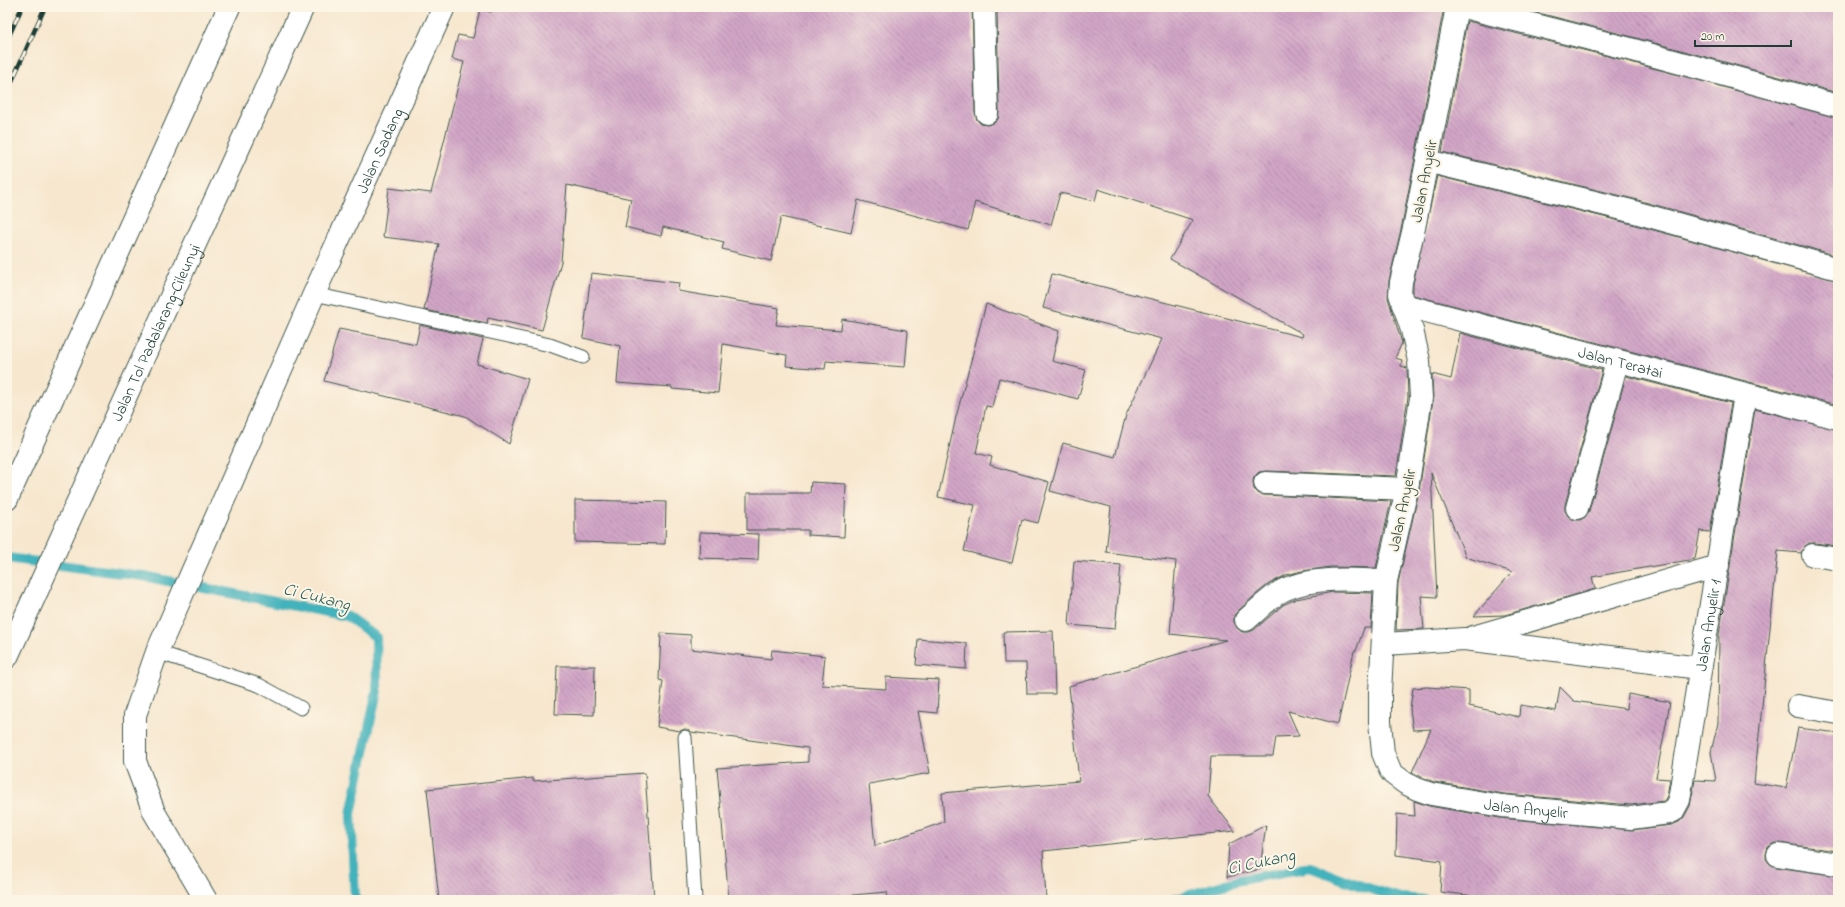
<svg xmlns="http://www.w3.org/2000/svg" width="1845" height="907" viewBox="0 0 1845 907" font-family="'Indie Flower',sans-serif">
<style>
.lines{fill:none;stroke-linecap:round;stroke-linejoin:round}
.stream{stroke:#43b2bc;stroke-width:10}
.building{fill:url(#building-back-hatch)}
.lane-casing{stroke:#3f564b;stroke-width:15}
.street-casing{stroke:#3f564b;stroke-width:24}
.secondary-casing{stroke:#3f564b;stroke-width:24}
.highway-casing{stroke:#3f564b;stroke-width:24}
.lane{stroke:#fff;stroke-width:13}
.street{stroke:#fff;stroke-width:22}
.secondary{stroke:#fff;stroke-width:22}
.highway{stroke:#fff;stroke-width:22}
.rail-casing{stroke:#1f3d34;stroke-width:4.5}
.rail{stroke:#fcf5e5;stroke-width:3;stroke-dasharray:9;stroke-linecap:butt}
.labels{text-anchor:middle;stroke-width:4;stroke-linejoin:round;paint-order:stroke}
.street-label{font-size:16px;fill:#1f3d34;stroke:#fcf5e5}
.water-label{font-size:17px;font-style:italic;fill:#2a605d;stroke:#fcf5e5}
</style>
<defs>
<pattern id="building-back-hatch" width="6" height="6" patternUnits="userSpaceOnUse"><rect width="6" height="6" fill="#d2a5c7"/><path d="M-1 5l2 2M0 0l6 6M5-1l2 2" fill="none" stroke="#aa88a2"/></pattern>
</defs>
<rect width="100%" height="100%" fill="#fcf5e5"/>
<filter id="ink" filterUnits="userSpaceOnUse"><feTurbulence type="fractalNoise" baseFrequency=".025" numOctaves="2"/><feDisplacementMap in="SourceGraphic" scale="8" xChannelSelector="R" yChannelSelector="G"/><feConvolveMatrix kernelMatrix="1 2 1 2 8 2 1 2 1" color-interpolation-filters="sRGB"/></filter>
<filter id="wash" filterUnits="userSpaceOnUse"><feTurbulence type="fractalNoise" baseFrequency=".012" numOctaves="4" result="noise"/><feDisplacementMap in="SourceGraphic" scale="16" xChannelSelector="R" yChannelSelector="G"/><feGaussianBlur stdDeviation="0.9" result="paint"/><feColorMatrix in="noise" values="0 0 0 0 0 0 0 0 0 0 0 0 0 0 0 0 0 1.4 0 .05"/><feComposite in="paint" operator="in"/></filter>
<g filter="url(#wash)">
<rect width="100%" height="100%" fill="#f7e7cf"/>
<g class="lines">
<g class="stream">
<polyline points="7,558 143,576 347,616 376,637 377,690 351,814 355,900"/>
<polyline points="1173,900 1240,880 1310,867 1361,886 1400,898 1425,900"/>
</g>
</g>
<g id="blocks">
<g class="building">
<polygon points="492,7 972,7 975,113 977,120 981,124 987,125 994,123 998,119 999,113 997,7 1444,7 1402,225 1389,281 1388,298 1402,343 1395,358 1402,360 1401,366 1407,368 1408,397 1396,476 1266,471 1259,472 1254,477 1253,482 1254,489 1259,494 1264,495 1391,501 1376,568 1331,567 1302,571 1286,575 1269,584 1254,596 1238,611 1234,615 1234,622 1237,628 1242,632 1249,632 1254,630 1283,605 1296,599 1333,592 1373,593 1371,628 1364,628 1356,651 1354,651 1338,724 1288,711 1299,736 1276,737 1273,756 1211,756 1208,796 1235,831 1043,851 1046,898 1026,900 888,900 887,892 797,900 729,900 717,768 808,762 808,748 691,732 685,729 680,731 657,727 663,681 659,680 661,633 691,635 691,649 771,659 772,650 825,656 822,685 886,689 886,677 939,680 937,713 918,711 930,773 869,784 875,846 944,822 942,793 1079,781 1069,686 1226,640 1170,634 1176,561 1106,552 1111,507 1050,491 1063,443 1115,457 1126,415 1162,339 1043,308 1052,274 1302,337 1303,334 1170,259 1193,220 1098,189 1095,201 1060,193 1051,225 975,202 968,230 858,200 851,233 781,217 771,261 722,249 724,242 663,227 661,236 625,227 631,199 567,185 561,262 542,330 488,318 487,323 424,310 439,244 383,237 389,188 431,193 464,62 452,59 458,35 473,38 480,10 491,12"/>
<polygon points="1515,7 1838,7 1838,93 1629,36"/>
<polygon points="1467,21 1623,60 1838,118 1838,256 1634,199 1442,152"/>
<polygon points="1437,176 1628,223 1838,281 1838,405 1413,295 1413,284"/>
<polygon points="591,273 679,283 678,291 779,308 776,325 841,330 842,319 906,330 908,332 905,367 826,361 825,369 786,366 787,355 723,344 718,393 672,389 672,387 617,383 620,346 583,338"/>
<polygon points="986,304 1059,331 1052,361 1086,370 1078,399 999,378 992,407 986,406 976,453 992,457 990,465 1049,482 1038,523 1022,519 1012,563 964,551 975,505 938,497 956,417"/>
<polygon points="420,325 483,339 477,364 528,379 509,444 465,416 324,381 339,329 416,344"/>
<polygon points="1460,333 1602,370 1565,505 1565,511 1568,516 1574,520 1580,520 1585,517 1589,511 1626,376 1731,403 1710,532 1700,531 1695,559 1592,577 1595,589 1505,615 1474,616 1512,572 1466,557 1431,473 1437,597 1421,596 1424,629 1396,630 1398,583 1419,491 1433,400 1432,374 1451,379"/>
<polygon points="1755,409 1838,430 1838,546 1815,543 1809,543 1804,547 1801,553 1778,551 1754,783 1786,788 1798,728 1838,733 1838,851 1779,843 1774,843 1768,847 1766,854 1766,859 1770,864 1776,867 1838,876 1838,900 1668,900 1669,896 1616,896 1615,900 1511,900 1440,892 1442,861 1396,855 1397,814 1415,816 1414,801 1429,806 1500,818 1632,830 1671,825 1679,822 1684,817 1690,806 1695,780 1716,781 1711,752 1718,723 1719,635"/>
<polygon points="811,482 846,484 844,537 808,535 808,530 747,530 747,493 810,493"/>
<polygon points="575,500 666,502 665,544 575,542"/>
<polygon points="700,532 759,534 758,560 699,558"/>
<polygon points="1074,561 1121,565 1115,629 1069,625"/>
<polygon points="1053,631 1055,694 1027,694 1026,663 1004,663 1003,632"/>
<polygon points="918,639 967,643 966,669 916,665"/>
<polygon points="557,666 595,666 594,715 555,714"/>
<polygon points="1427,687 1469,690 1469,706 1519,717 1520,705 1556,711 1560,687 1574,701 1627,709 1628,694 1670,702 1656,778 1670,779 1667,796 1664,801 1631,805 1504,794 1434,782 1422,777 1412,772 1431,729 1413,730 1410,709 1413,688"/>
<polygon points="645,773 654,900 439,900 427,789 533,778 533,781"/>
<polygon points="1266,825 1260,869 1227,877 1229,844"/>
</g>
</g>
</g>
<g filter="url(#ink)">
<use href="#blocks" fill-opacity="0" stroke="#3f564b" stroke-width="1"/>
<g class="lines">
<g class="lane-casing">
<g id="lane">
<polyline points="314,294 550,345 583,357"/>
<polyline points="157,652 259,685 301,708"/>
<polyline points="685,737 695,900"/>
</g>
</g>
<g class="street-casing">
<g id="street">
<polyline points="984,7 987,113"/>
<path id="s1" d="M1457 7 1414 228 1401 282 1400 294 1412 330 1419 361 1421 398 1407 489 1386 581 1380 692V722L1383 753 1390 770 1393 774 1405 783 1417 789 1431 794 1502 806 1631 818 1669 813 1673 811 1679 800 1745 395"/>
<polyline points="1464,7 1626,48 1838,106"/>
<polyline points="1427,161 1631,211 1838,269"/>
<path id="s2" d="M1403 305 1838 418"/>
<polyline points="1265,483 1407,489"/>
<polyline points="1577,508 1617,362"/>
<polyline points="1813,555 1838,559"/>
<path d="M1246 620C1257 611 1268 599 1280 592 1308 576 1355 579 1386 581"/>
<polyline points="1473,637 1718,566"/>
<polyline points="1384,644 1464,639 1700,668"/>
<polyline points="1798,706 1838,713"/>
<polyline points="1778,855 1838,864"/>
</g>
</g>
<g class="secondary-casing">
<g id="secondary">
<path id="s3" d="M206 900 154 812 135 761V715L157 652 314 294 444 7"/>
</g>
</g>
<g class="highway-casing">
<g id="highway">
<polyline points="7,499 229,7"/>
<path id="s4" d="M7 657 303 7"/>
</g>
</g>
<use href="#lane" class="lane"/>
<use href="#street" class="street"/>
<use href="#secondary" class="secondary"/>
<use href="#highway" class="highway"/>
<g class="rail-casing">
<g id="rail">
<polyline points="7,40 22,7"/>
<polyline points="7,92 45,7"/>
</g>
</g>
<use href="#rail" class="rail"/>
</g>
</g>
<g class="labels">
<g class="street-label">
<text dy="6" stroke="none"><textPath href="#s3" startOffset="818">Jalan Sadang</textPath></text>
<text transform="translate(1423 181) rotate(-79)" y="6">Jalan Anyelir</text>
<text dy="6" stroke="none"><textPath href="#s4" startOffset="357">Jalan Tol Padalarang–Cileunyi</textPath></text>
<text dy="6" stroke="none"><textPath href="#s2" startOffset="225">Jalan Teratai</textPath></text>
<text transform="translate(1401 510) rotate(-78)" y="6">Jalan Anyelir</text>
<text dy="6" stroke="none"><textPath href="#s1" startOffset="1259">Jalan Anyelir 1</textPath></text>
<text dy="6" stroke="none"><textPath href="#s1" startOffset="921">Jalan Anyelir</textPath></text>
</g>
<g class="water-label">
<text transform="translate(317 596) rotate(14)" y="6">Ci Cukang</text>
<text transform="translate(1261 861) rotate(-12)" y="6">Ci Cukang</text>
</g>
</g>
<rect width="1845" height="907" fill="none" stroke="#fcf5e5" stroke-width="24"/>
<path d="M1695 40v6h96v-6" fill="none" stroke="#1f3d34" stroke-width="2"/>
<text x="1701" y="40" font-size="12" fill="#1f3d34" stroke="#fcf5e5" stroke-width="3" paint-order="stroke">20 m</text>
</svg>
